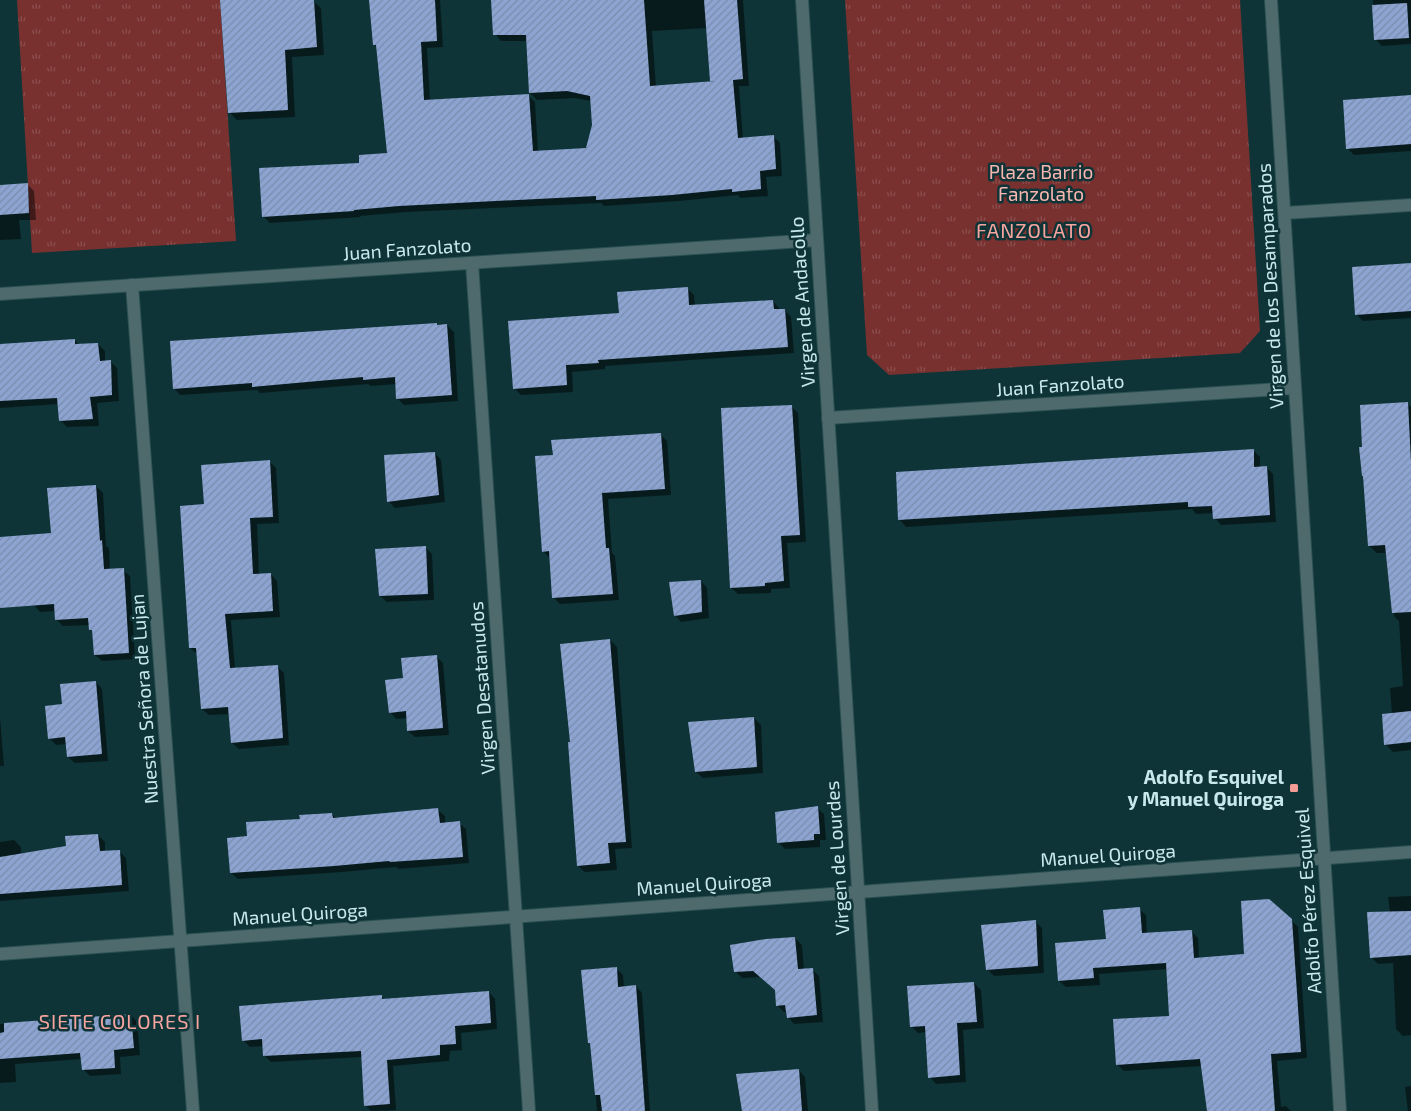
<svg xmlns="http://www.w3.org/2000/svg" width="1411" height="1111" viewBox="0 0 1411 1111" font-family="'Exo 2',sans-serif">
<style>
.grass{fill:url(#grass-tufts)}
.shadow{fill:#0007;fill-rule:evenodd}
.building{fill:url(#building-hatch)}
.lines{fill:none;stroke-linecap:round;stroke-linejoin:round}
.street-casing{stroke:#2c5154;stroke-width:14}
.street{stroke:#4f6a6c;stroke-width:12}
.poi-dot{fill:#f59b96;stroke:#0e3437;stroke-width:2}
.labels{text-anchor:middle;stroke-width:5;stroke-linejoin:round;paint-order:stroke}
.park-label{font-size:19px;fill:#f9b6b1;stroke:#0e3437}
.street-label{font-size:19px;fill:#c8e9ec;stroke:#0e3437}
.poi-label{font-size:19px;font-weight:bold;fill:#c8e9ec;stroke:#0e3437;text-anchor:end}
.neighbourhood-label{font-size:20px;letter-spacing:1px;fill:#f8a59f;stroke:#0e3437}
</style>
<defs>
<pattern id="grass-tufts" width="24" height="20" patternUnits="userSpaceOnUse" patternTransform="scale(1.25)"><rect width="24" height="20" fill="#793130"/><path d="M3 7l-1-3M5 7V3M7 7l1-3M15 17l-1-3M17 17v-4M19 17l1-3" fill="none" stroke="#8b4f4e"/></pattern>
<pattern id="building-hatch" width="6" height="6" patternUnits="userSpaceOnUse" patternTransform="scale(1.25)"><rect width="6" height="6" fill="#8da4d1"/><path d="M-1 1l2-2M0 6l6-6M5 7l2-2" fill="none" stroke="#798cae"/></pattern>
</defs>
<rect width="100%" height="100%" fill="#0e3437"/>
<g class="grass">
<polygon points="17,0 220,0 236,241 32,253"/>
<polygon points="845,0 1240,0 1260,331 1240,353 889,375 867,355"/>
</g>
<g class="shadow">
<polygon points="221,0 313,1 321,8 324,55 292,57 295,117 237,120 229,112"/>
<path d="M371 0H440L443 47 427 48 430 101 528 95 535 102 538 152 588 149 593 125 591 101 575 98 537 100 530 93 528 41H501L495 34 492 0H743L749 86H739L743 139 773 136 780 143 782 176 766 177 768 196 740 198 738 195 679 201 604 206 601 203 407 212 360 216 361 217 270 223 263 216 360 164 388 154 378 49 374 44ZM708 28 711 81 713 83 656 87 652 31Z"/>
<polygon points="1373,0 1411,0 1411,44 1382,46 1375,39"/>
<polygon points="1411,97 1411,151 1354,155 1347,148"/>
<polygon points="27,184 34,191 36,220 19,220 21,239 0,240 0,186"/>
<polygon points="1411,264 1411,318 1363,321 1356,314"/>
<polygon points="688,289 694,295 695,306 773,301 779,308 780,310 785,310 791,317 794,353 605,366 605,369 572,372 573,392 521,395 514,388 620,314"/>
<polygon points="437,324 439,326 447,325 454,332 458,401 404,405 397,398 397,384 371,386 368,384 260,393 257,390 180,395 174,388"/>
<polygon points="74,340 80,345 98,344 105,351 105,361 110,361 117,368 119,401 97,403 99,426 67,427 60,420 59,404 0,408 0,345"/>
<polygon points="1407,403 1411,407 1411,750 1393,752 1385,744 1392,714 1390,688 1403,686 1399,621 1394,616 1387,553 1377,553 1369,546 1363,448"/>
<polygon points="791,406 798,413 806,542 787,543 790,588 771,589 771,593 738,594 731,588"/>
<polygon points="660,434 667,441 671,495 608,499 612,553 615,556 619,600 560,604 553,597 550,558 543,551 554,456"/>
<polygon points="1253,450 1260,457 1260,468 1266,467 1273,474 1276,522 1221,525 1215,518 1214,513 1196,514 1192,509 906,527 900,520"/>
<polygon points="435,453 441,460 445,502 395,508 388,501"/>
<polygon points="270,462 276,468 279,523 257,524 259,575 271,574 277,581 280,617 231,620 235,669 277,666 284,673 289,745 239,749 232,743 230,714 209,715 202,709 197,654 190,648 205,505"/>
<polygon points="96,486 103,493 106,546 109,548 110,570 123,570 130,576 135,659 102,661 95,655 94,632 90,629 90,625 63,626 56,619 56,611 40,612 34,605 52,534"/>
<polygon points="425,547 432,554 434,600 387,602 380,596"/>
<polygon points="701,581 707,588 709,618 681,622 675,615"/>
<polygon points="610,640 617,647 632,848 615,849 617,870 585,872 578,866 571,743"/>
<polygon points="436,656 443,663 449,735 415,737 408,731 407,718 396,719 390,712 404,679"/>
<polygon points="96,682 102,689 108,761 75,763 68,757 67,744 56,745 49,738 64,705"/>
<polygon points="0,717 4,766 0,766"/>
<polygon points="754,718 761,725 763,773 703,778 696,772"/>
<polygon points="817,808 824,814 826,840 820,840 820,847 785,849 778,842"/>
<polygon points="438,810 445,816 445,824 459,823 466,829 469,863 398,869 396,867 342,872 238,879 231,873 248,837 301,820 332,814 337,819"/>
<polygon points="98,835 105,842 105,852 119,851 126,858 129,891 0,901 0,842 14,840 21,847 21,855 67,848"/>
<polygon points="1411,896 1411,1035 1403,1036 1396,1029 1393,963 1378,964 1371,957 1390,912 1388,897"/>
<polygon points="1139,909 1146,915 1147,934 1191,931 1198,938 1199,958 1246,955 1291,920 1298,927 1307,1058 1277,1061 1281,1107 1286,1106 1291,1111 1208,1111 1202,1066 1124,1071 1117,1064 1171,1018 1168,969 1099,974 1100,985 1066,987 1059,981 1107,940"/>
<polygon points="1035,921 1042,928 1044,973 994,976 987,969"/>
<polygon points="795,938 802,945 804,970 812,969 819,976 823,1022 794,1024 788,1017 787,1012 784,1012 778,1006 777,990 761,977 742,978 735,971"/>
<polygon points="616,968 623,975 624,987 636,986 642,993 650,1111 597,1111 592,1045 589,1042"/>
<polygon points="974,983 981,990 984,1028 963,1030 966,1082 936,1084 930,1077 927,1032 918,1033 911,1026"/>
<polygon points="489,992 495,999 497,1029 461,1033 462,1050 450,1051 449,1061 393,1066 396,1110 371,1111 365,1105 362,1057 271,1062 264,1055 264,1046 250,1047 243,1040 381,996 384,1000"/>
<polygon points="131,1015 137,1022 140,1055 120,1057 121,1074 90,1076 83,1069 82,1059 42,1062 15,1064 16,1082 0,1083 0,1024"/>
<polygon points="799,1070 805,1077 808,1111 743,1111"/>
<polygon points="1411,1086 1411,1111 1408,1111 1405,1087"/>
</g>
<g class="building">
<polygon points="220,0 314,0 317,47 285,50 288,110 228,113"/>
<polygon points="369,0 435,0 437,41 421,42 424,100 529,94 533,151 586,148 592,125 590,96 567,91 529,93 526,35 493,35 491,0 644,0 650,86 715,81 710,81 704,0 737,0 743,79 733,80 738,138 774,135 776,169 760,171 761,189 732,192 732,189 672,195 596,200 596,196 399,206 354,210 354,211 262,217 259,168 359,163 359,155 387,153 376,45 373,45"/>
<polygon points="1407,3 1409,38 1374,40 1372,5"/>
<polygon points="1411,95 1411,144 1346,149 1343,100"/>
<polygon points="28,183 29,213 0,215 0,185"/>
<polygon points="1411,263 1411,311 1355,315 1352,267"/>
<polygon points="688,287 689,305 773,300 774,309 785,309 788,347 598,360 599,363 566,365 567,385 513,389 508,321 619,313 617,292"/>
<polygon points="437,323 437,325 447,324 452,395 396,399 395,377 363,380 363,377 252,387 252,383 173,389 170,341"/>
<polygon points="75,339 75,344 98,343 100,361 111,360 112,395 90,397 93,419 59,421 57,398 0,401 0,344"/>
<polygon points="1408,402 1411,462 1411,612 1392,613 1385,545 1368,546 1363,476 1362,476 1359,447 1362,447 1360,405"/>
<polygon points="792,405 800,535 781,536 784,581 765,583 765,586 730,588 721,408"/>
<polygon points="661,433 665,489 602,493 606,548 609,548 613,594 552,598 549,551 542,552 535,456 553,455 551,440"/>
<polygon points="1254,449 1254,467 1267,466 1270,515 1213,519 1212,506 1188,507 1188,502 898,520 896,472"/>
<polygon points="435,452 439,495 387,502 384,455"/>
<polygon points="270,460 273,517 250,518 253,574 271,573 273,611 225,614 230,668 278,665 283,738 231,743 228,707 201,709 196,648 189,648 180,506 204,504 201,465"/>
<polygon points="96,485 100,541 102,540 104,569 124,568 129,653 94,655 92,630 89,630 88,618 55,620 54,604 0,608 0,537 51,533 47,488"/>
<polygon points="426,546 428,594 379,596 375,549"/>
<polygon points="701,580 702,612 674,616 669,582"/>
<polygon points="610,639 626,842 608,843 610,863 577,866 568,742 570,742 560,644"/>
<polygon points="437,655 443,728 407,731 406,711 389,713 385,680 403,678 401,658"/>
<polygon points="96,681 102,754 67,757 65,737 48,739 45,706 62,704 60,684"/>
<polygon points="1411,711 1411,742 1384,745 1382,714"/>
<polygon points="754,717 757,767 695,772 688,722"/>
<polygon points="818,806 820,834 814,834 814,840 777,843 775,812"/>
<polygon points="438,808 440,823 460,821 463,857 390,862 389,861 334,866 230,873 227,838 247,836 246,822 300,819 299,815 332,813 333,818"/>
<polygon points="98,834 100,851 120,850 122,885 0,894 0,857 66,846 65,836"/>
<polygon points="1269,899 1292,919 1301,1052 1271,1054 1275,1111 1207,1111 1200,1059 1116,1065 1113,1019 1169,1016 1166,963 1093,968 1094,978 1058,981 1055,943 1106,939 1103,910 1140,907 1142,933 1192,930 1194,958 1244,954 1241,901"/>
<polygon points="1411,911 1411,955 1370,958 1367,912"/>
<polygon points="1036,920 1038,966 986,970 981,925"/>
<polygon points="795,937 798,969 813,968 817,1015 787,1018 785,1005 776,1006 775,990 753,971 734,972 730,945 766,939"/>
<polygon points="617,967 618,987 636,985 645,1111 602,1111 600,1095 595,1095 590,1043 588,1043 581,970"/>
<polygon points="974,982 977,1022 957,1023 960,1075 928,1078 925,1026 910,1027 907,986"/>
<polygon points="489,991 491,1023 455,1026 456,1044 440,1045 440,1055 387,1060 390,1104 364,1106 361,1051 263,1056 262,1039 242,1041 239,1006 382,995 382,999"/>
<polygon points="131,1014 134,1048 114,1050 115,1068 82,1070 80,1053 0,1059 0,1033 4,1032 4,1023"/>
<polygon points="799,1069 802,1111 742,1111 736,1074"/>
</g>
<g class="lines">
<g class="street-casing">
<g id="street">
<polyline points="802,0 872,1111"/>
<polyline points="1271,0 1340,1111"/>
<polyline points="1285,213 1411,205"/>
<polyline points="472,263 529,1111"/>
<polyline points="132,285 193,1111"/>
<polyline points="0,294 817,240"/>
<polyline points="828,418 1295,388"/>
<polyline points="0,954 1411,852"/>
</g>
</g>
<use href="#street" class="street"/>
</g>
<rect class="poi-dot" x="1289" y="783" width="10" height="10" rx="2.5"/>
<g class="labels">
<g class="park-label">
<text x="1041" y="179">Plaza Barrio<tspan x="1041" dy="22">Fanzolato</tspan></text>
</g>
<g class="street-label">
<text transform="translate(407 249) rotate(-4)" y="7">Juan Fanzolato</text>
<text transform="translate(1270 286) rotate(-93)" y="7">Virgen de los Desamparados</text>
<text transform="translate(802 302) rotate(-94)" y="7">Virgen de Andacollo</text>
<text transform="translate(1060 385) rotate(-4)" y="7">Juan Fanzolato</text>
<text transform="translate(482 688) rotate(-94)" y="7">Virgen Desatanudos</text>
<text transform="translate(144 699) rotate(-94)" y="7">Nuestra Señora de Lujan</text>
<text transform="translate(1108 855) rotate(-4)" y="7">Manuel Quiroga</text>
<text transform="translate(837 858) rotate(-94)" y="7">Virgen de Lourdes</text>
<text transform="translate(704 884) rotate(-4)" y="7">Manuel Quiroga</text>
<text transform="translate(1308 901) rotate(-94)" y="7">Adolfo Pérez Esquivel</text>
<text transform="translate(300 914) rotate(-4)" y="7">Manuel Quiroga</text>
</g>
<g class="poi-label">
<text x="1284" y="784">Adolfo Esquivel<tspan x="1284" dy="22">y Manuel Quiroga</tspan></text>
</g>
<g class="neighbourhood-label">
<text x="1034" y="238">FANZOLATO</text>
<text x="120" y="1029">SIETE COLORES I</text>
</g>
</g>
</svg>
